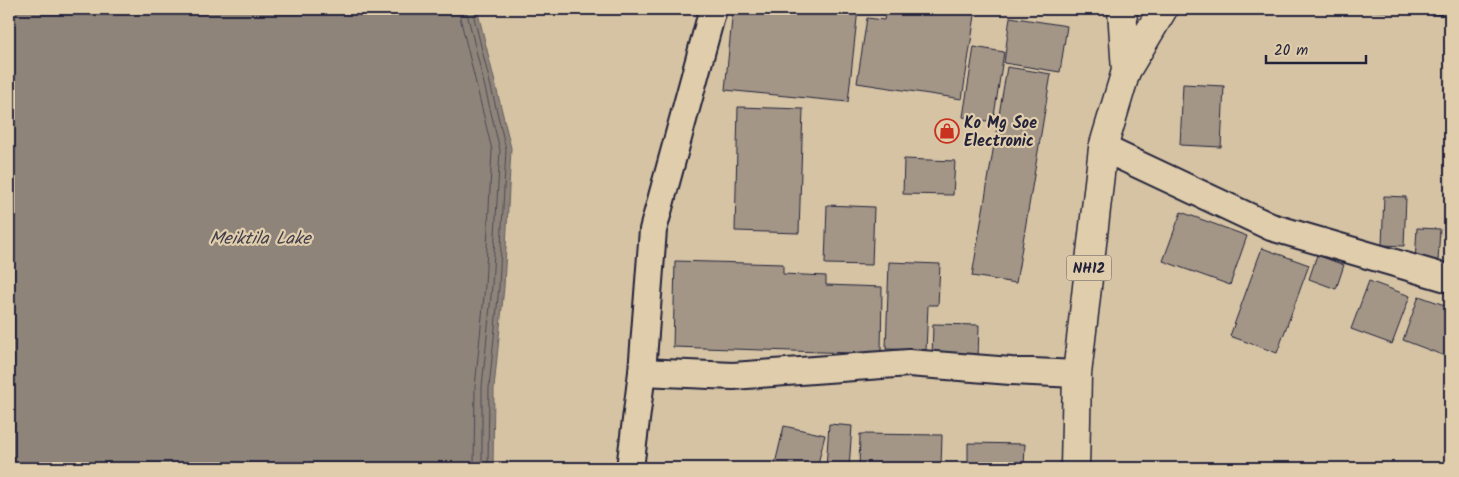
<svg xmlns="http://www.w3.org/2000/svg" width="1459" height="477" viewBox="0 0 1459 477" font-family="Kalam,sans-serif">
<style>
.water{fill:#8e847a;stroke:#635d61}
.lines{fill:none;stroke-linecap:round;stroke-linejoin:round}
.shore{stroke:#4d4954;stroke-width:1}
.building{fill:#a39687;stroke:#22223b}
.street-casing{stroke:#22223b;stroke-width:30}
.highway-casing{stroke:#22223b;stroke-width:31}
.street{stroke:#e0cdab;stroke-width:26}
.highway{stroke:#e0cdab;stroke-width:28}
.rail{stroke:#22223b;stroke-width:4}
.labels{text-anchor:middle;stroke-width:4.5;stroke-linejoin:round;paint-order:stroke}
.shield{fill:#e0cdab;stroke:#5b555d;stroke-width:1}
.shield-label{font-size:15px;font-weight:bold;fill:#22223b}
.poi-label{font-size:16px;font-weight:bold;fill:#22223b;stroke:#e0cdab;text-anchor:start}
.water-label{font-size:18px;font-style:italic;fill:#423f4e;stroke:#e0cdab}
</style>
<rect width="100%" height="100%" fill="#d5c3a4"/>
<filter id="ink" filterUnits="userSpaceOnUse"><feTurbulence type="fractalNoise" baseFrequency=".02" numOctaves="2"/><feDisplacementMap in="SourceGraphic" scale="10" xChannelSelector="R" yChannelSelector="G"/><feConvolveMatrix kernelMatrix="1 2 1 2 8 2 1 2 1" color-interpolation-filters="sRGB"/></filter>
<g filter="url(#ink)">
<polygon class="water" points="9,9 477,9 511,148 504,287 494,388 493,468 9,468"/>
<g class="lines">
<g class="shore">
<polyline points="458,9 492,150 485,286 475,387 474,468"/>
<polyline points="466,9 500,150 492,286 482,387 482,468"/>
<polyline points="472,9 506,149 499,287 489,388 488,468"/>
</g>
</g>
<g class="building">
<polygon points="733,9 858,9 848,102 725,90"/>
<polygon points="886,9 976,9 962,99 857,83 867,18 884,20"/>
<polygon points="1010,17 1067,26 1060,72 1004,63"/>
<polygon points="974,47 1004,52 993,122 963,117"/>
<polygon points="1007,67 1051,74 1016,283 972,276"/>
<polygon points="1183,84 1224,86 1221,147 1180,145"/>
<polygon points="738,107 803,109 799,233 735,231"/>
<polygon points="904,159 955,161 953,195 903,194"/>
<polygon points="1384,196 1406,197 1404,246 1382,245"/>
<polygon points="827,205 874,207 872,265 825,264"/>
<polygon points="1181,212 1247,236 1230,285 1163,261"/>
<polygon points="1417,228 1440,229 1438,262 1415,262"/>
<polygon points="1262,248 1309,265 1277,353 1230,336"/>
<polygon points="1317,255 1344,265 1336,289 1309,279"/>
<polygon points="675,261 783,264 783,274 826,276 826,285 882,287 881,354 673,347"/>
<polygon points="889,262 940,264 938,305 928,305 926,350 886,349"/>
<polygon points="1369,281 1410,296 1392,344 1351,329"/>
<polygon points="1419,296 1450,307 1450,342 1445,356 1403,340"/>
<polygon points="933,324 979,325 978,360 932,359"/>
<polygon points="829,424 852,426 849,468 826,468"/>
<polygon points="784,426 825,435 817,468 774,468"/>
<polygon points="860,434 942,435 941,468 859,468"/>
<polygon points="968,443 1025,444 1024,468 968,468"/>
</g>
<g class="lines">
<g class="street-casing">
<g id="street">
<polyline points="1103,148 1271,227 1450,279"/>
<polyline points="642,372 733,376 909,363 1011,371 1077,374"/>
<polyline points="630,468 642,372 653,230 713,9"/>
</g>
</g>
<g class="highway-casing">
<g id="highway">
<polyline points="1122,9 1126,71"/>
<polyline points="1075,468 1077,374 1103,148 1126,71 1163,9"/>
</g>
</g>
<use href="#street" class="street"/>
<use href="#highway" class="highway"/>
<polyline class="rail" points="1367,9 1450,14"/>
</g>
</g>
<defs>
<g id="shop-ring" transform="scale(1.25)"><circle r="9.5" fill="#e0cdab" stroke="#c8321e" stroke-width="1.5"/><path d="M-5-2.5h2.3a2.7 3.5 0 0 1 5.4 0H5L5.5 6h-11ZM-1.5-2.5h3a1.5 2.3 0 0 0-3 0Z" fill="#c8321e"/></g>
</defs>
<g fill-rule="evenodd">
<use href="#shop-ring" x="947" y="131"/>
</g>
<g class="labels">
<rect class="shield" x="1066.5" y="255.5" width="45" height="25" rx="4"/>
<g class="shield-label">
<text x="1089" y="273">NH12</text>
</g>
<g class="poi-label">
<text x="964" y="128">Ko Mg Soe<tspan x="964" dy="18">Electronic</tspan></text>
</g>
<g class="water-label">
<text x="260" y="244">Meiktila Lake</text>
</g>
</g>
<rect width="1459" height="477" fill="none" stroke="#e0cdab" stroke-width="30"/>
<rect x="15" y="15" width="1429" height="447" fill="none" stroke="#22223b" stroke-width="2" filter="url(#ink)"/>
<path d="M1266 55v8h100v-8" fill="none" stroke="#22223b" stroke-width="2.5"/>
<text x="1274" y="55" font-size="15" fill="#22223b" stroke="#e0cdab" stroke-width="4" paint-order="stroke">20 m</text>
</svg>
